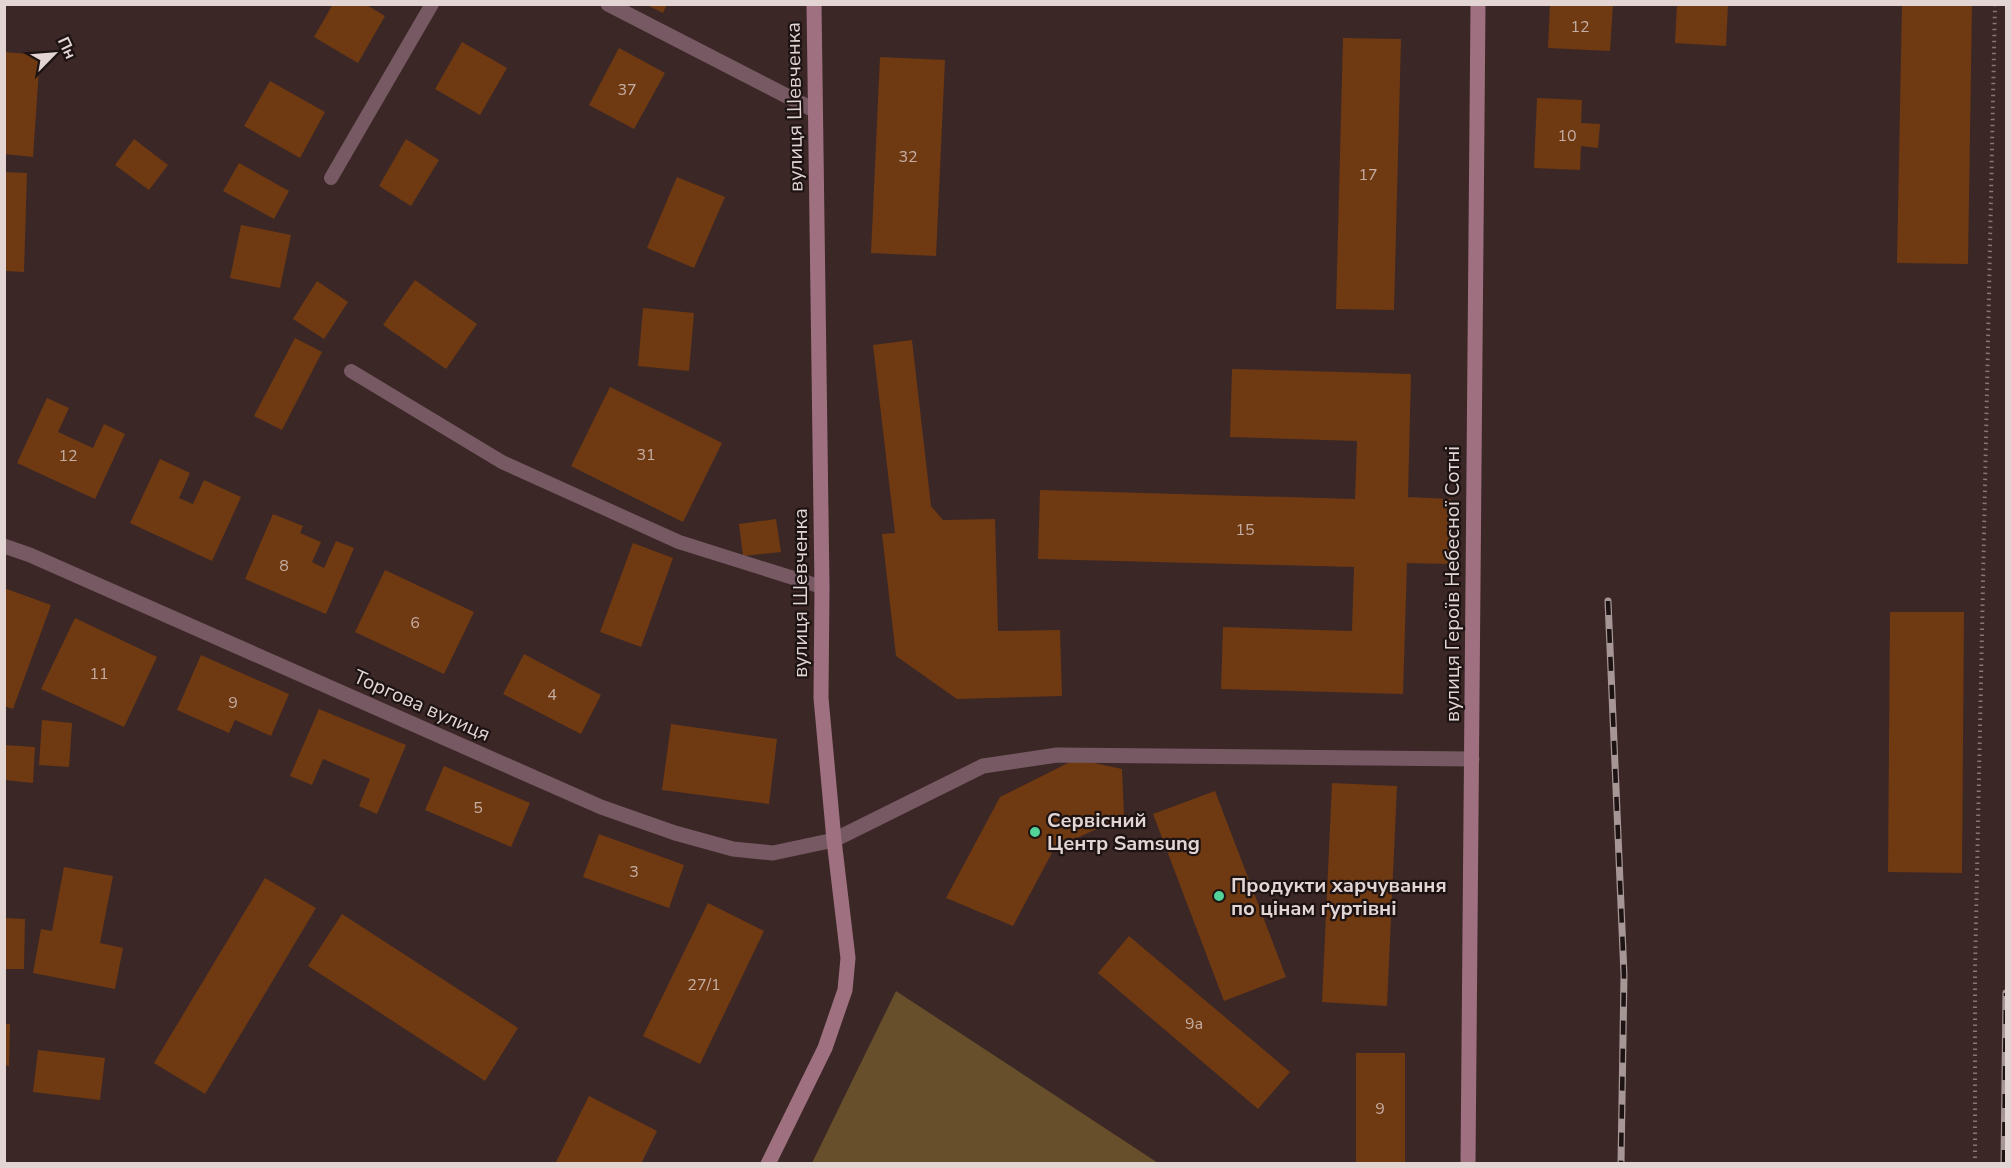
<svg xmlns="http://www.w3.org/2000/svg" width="2011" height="1168" viewBox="0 0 2011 1168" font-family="'Nunito Sans',sans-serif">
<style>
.green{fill:#664f2a}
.building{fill:#6f3912}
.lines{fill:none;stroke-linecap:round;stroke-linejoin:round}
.path{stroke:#887776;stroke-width:4;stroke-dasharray:1.5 4.5;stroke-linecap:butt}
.lane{stroke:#765962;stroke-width:14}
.street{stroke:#765962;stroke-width:15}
.secondary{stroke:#9f7180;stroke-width:15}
.rail-casing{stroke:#a69796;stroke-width:7}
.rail{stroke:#1c1312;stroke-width:4.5;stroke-dasharray:14;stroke-linecap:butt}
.poi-dot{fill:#52d397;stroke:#1c1312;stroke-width:2}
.labels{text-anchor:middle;stroke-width:4.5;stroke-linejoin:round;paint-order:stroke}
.number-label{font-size:16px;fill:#c5aea4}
.street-label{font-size:20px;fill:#e2d5d4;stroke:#1c1312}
.poi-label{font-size:20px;font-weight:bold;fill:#e2d5d4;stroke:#1c1312;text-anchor:start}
</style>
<rect width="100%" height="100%" fill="#3b2726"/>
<polygon class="green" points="896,991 1158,1163 812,1163"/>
<g class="building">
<polygon points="333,4 365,4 385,16 358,63 314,37"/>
<polygon points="645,4 667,4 663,13"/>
<polygon points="1550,4 1613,4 1610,51 1548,48"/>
<polygon points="1677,4 1728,4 1726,46 1675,43"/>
<polygon points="1902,4 1972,4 1968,264 1897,263"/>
<polygon points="1343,38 1401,39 1394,310 1336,309"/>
<polygon points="462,42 507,68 480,115 435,89"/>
<polygon points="619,48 665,73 634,129 589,105"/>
<polygon points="4,52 40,55 33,157 4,154"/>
<polygon points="880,57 945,60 936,256 871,253"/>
<polygon points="270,81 325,112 300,158 244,126"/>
<polygon points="1537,98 1582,100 1581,123 1600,124 1598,148 1581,146 1580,170 1534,168"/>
<polygon points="134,139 168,165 149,190 115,165"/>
<polygon points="406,139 439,160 411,206 379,186"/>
<polygon points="239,163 289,191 274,219 223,191"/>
<polygon points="4,172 27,173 24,272 4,271"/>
<polygon points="677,177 725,197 694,268 647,248"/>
<polygon points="241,225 291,235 280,288 230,278"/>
<polygon points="415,280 477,324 446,369 383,325"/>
<polygon points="317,281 348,302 324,339 293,319"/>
<polygon points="643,308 694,313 689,371 638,366"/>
<polygon points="295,338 322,352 282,430 254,416"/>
<polygon points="912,340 931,506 943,520 995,519 998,631 1060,630 1062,696 957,699 896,656 882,534 895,533 873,345"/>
<polygon points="1232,369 1411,374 1408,497 1451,499 1449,564 1407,563 1403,694 1221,689 1223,627 1352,631 1354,567 1038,559 1040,490 1355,499 1357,441 1230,437"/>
<polygon points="610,387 722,443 683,522 571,466"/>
<polygon points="47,398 69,408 58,432 93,448 104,424 125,434 95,499 17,463"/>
<polygon points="160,459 190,473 179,498 193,504 204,480 241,497 212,561 130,523"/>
<polygon points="273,514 303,526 300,533 321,542 312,562 324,568 336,541 354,548 326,614 245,579"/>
<polygon points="776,519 781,552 743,556 739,524"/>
<polygon points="633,543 673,558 641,647 600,632"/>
<polygon points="385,570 474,612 444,674 355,632"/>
<polygon points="4,588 51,605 13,709 4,706"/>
<polygon points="1890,612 1964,612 1962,873 1888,872"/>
<polygon points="75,618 157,657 124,727 41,689"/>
<polygon points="524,654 601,695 581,734 503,694"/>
<polygon points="201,655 289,694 271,736 235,720 229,733 177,710"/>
<polygon points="319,709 406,745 377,814 359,806 370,779 323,759 312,785 290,776"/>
<polygon points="42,720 72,723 69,767 39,765"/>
<polygon points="671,724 777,739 769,804 662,790"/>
<polygon points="4,745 35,747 33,783 4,780"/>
<polygon points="1076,759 1122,769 1124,816 1054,849 1013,926 946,898 1000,797"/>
<polygon points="444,766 530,803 511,847 425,810"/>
<polygon points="1332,783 1397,786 1387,1006 1322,1002"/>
<polygon points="1215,791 1286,977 1224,1001 1153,814"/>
<polygon points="599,834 684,865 669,908 583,877"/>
<polygon points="64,867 113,876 100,943 123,948 115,989 33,973 41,929 52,931"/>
<polygon points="265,878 316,908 205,1094 154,1063"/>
<polygon points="708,903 764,931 700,1064 643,1036"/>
<polygon points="342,914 518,1028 485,1081 308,966"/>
<polygon points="4,918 25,919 24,969 4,969"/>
<polygon points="1129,936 1290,1072 1258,1109 1098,973"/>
<polygon points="5,1024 10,1024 9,1066 5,1065"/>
<polygon points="38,1050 105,1058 100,1100 33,1092"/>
<rect x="1356" y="1053" width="49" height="111"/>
<polygon points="589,1096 657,1131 641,1164 555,1164"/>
</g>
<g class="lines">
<polyline class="path" points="1975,1164 1975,970 1995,4"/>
<g class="lane">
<polyline points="331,178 432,4"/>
<polyline points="351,371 502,462 679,542 822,587"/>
</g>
<g class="street">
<polyline points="608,4 814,110"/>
<polyline points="4,546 30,555 601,807 675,833 733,849 773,853 834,840 983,766 1057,755 1472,759"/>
</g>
<g class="secondary">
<polyline points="768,1164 825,1048 845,990 848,958 834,840 821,698 822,587 814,4"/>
<polyline points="1468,1164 1478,4"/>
</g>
<g class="rail-casing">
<g id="rail">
<polyline points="1608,601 1624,975 1621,1164"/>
<polyline points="2004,1164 2006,993"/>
</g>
</g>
<use href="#rail" class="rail"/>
</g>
<g class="poi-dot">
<circle cx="1035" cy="832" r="6"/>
<circle cx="1219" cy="896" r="6"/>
</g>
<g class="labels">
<g class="number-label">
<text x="1580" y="32">12</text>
<text x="627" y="95">37</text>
<text x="1567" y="141">10</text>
<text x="908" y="162">32</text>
<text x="1368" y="180">17</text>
<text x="646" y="460">31</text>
<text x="68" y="461">12</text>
<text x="1245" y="535">15</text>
<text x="284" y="571">8</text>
<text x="415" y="628">6</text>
<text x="99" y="679">11</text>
<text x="552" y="700">4</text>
<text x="233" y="708">9</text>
<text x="478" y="813">5</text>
<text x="634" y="877">3</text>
<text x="704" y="990">27/1</text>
<text x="1194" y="1029">9а</text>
<text x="1380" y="1114">9</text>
</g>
<g class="street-label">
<text transform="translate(794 107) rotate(-91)" y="7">вулиця Шевченка</text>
<text transform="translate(1452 584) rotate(-90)" y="7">вулиця Героїв Небесної Сотні</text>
<text transform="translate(800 593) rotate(-90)" y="7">вулиця Шевченка</text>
<text transform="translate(422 705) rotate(24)" y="7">Торгова вулиця</text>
</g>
<g class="poi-label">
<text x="1047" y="827">Сервісний<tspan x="1047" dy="23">Центр Samsung</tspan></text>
<text x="1231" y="892">Продукти харчування<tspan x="1231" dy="23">по цінам ґуртівні</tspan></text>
</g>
</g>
<rect width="2011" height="1168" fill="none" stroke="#e2d5d4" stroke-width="12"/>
<g transform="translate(54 54) rotate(65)" stroke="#1c1312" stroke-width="4.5" paint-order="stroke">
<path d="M0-4.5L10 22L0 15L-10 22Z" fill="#e2d5d4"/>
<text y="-9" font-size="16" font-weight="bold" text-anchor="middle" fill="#e2d5d4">Пн</text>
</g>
</svg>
